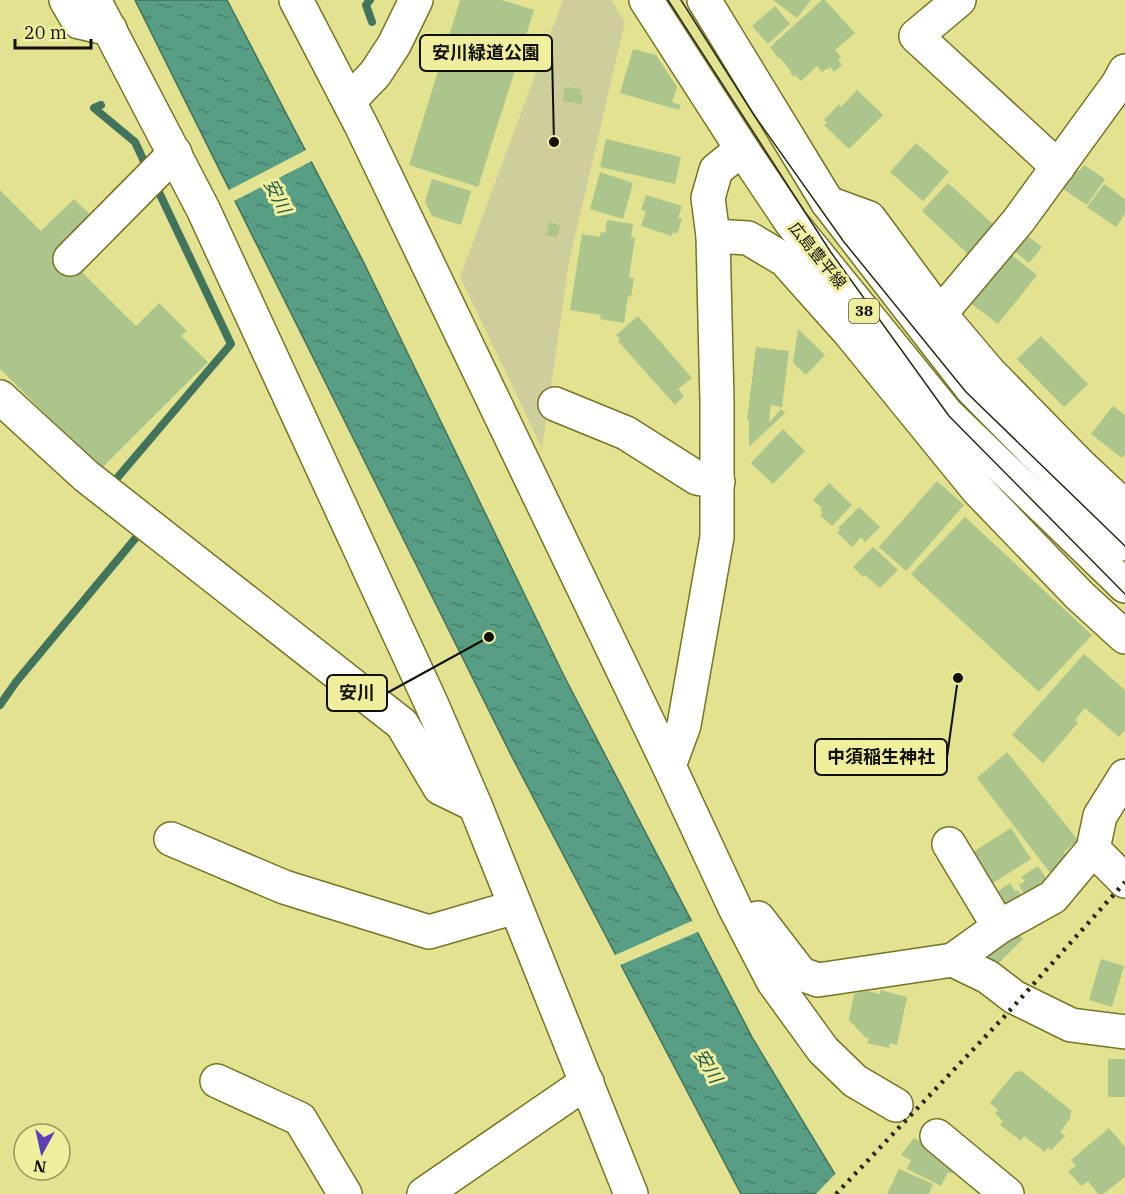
<svg xmlns="http://www.w3.org/2000/svg" width="1125" height="1194" viewBox="0 0 1125 1194" font-family="'IBM Plex Serif','Noto Sans JP',serif">
<style>
.park{fill:#cdce9c}
.water{fill:url(#water-ripples);stroke:#42735c;stroke-width:1.5}
.pier{fill:#e2e291}
.lines{fill:none;stroke-linecap:round;stroke-linejoin:round}
.stream{stroke:#42735c;stroke-width:8}
.building{fill:#abc58c}
.minor-casing{stroke:#777423;stroke-width:36}
.major-casing{stroke:#777423;stroke-width:36}
.minor{stroke:#fff;stroke-width:33}
.major{stroke:#fff;stroke-width:33}
.tram{stroke:#2a2912;stroke-width:1.5}
.rail{stroke:#2a2912;stroke-width:4.5;stroke-dasharray:3 6;stroke-linecap:butt}
.labels{text-anchor:middle;stroke-width:6;stroke-linejoin:round;paint-order:stroke}
.shield{fill:#f0ef9e;stroke:#53522f;stroke-width:1.5}
.shield-label{font-size:15px;font-weight:bold;fill:#100f00}
.street-label{font-size:16px;fill:#100f00;stroke:#f0ef9e}
.water-label{font-size:18px;font-style:italic;fill:#225947;stroke:#f0ef9e}
.leader{fill:none;stroke:#100f00;stroke-width:2}
.callout-dot{fill:#100f00;stroke:#f0ef9e;stroke-width:2}
.callout{fill:#f0ef9e;stroke:#100f00;stroke-width:2}
.callout-label{font-size:18px;text-anchor:middle;font-weight:bold;fill:#100f00}
</style>
<defs>
<pattern id="water-ripples" width="26" height="14" patternUnits="userSpaceOnUse" patternTransform="scale(1.5)"><rect width="26" height="14" fill="#589e84"/><path d="M2 4q2-2 4 0t4 0M15 11q2-2 4 0t4 0" fill="none" stroke="#477f6a"/></pattern>
</defs>
<rect width="100%" height="100%" fill="#e2e291"/>
<polygon class="park" points="563,0 611,0 625,22 569,262 542,448 460,277"/>
<polygon class="water" points="135,0 227,0 363,261 564,676 753,1039 847,1194 741,1194 510,753"/>
<g class="pier">
<polygon points="308,149 314,160 232,202 227,191"/>
<polygon points="694,920 700,931 618,966 613,956"/>
<polygon points="837,1172 850,1194 816,1194"/>
</g>
<g class="lines">
<g class="stream">
<polyline points="370,0 366,5 372,22"/>
<polyline points="101,105 94,108 135,142 148,170"/>
<polyline points="112,484 231,344 155,184"/>
<polyline points="0,705 16,682 139,534 135,529"/>
</g>
</g>
<g class="building">
<polygon points="460,0 501,0 534,10 478,187 409,165"/>
<polygon points="773,0 811,0 797,18"/>
<polygon points="822,0 825,0 855,33 835,50 841,57 838,60 842,65 834,72 830,67 822,72 817,66 801,81 795,75 794,77 790,72 791,71 779,57 778,58 770,47"/>
<polygon points="775,6 790,24 768,44 752,26"/>
<polygon points="633,49 656,55 677,87 672,102 681,105 679,110 620,93"/>
<polygon points="565,87 581,89 580,94 583,95 582,104 563,101"/>
<polygon points="857,90 883,115 849,149 824,125 827,123 824,120 839,104 841,107"/>
<polygon points="606,139 681,157 675,184 600,167"/>
<polygon points="916,143 949,172 923,201 890,172"/>
<polygon points="1071,165 1080,171 1084,165 1105,179 1087,205 1057,185"/>
<polygon points="600,172 633,183 623,219 590,209"/>
<polygon points="432,179 471,191 461,225 432,216 425,202"/>
<polygon points="948,183 996,227 970,256 922,211"/>
<polygon points="1104,184 1125,199 1125,214 1116,227 1087,207"/>
<polygon points="0,190 41,231 74,199 114,238 81,271 136,326 159,303 187,331 181,336 208,362 101,469 0,369"/>
<polygon points="646,195 682,206 678,218 682,219 677,234 673,232 672,236 641,226 646,211 641,210"/>
<polygon points="607,220 633,224 631,237 635,238 629,277 634,278 631,297 628,296 624,323 600,319 601,315 570,310 582,234 600,237 601,232 605,233"/>
<polygon points="549,222 560,225 557,237 546,235"/>
<polygon points="1025,234 1042,247 1029,263 1013,250"/>
<polygon points="1008,252 1037,275 998,324 969,302"/>
<polygon points="638,316 692,378 678,389 684,396 675,405 618,341 620,339 616,335"/>
<polygon points="798,329 825,355 806,375 793,363"/>
<polygon points="1041,336 1088,384 1064,407 1017,359"/>
<polygon points="756,347 789,351 782,407 771,405 769,423 781,409 785,413 749,447 749,420 747,420"/>
<polygon points="1113,406 1125,415 1125,454 1122,458 1091,434"/>
<polygon points="783,429 805,451 773,484 751,463"/>
<polygon points="937,481 964,505 906,571 879,547"/>
<polygon points="829,483 852,505 832,526 820,515 823,513 820,510 822,508 813,500"/>
<polygon points="859,507 880,527 865,542 861,537 852,547 837,532 840,530 838,528"/>
<polygon points="965,517 1092,635 1039,692 911,574"/>
<polygon points="873,547 898,570 880,588 865,575 863,577 853,567"/>
<polygon points="1084,654 1125,690 1125,730 1119,737 1085,708 1075,720 1078,723 1043,763 1012,735"/>
<polygon points="1007,752 1078,840 1064,852 1070,861 1051,874 977,778"/>
<polygon points="1011,828 1031,859 993,883 973,852"/>
<polygon points="1038,866 1052,887 1027,899 1019,885 1025,881 1021,877"/>
<polygon points="1010,883 1015,891 1018,890 1027,904 1010,914 994,894"/>
<polygon points="1016,932 1023,939 991,971 979,959"/>
<polygon points="1101,959 1124,966 1112,1007 1089,1000"/>
<polygon points="880,990 907,997 897,1045 890,1043 889,1048 867,1043 869,1038 865,1037 849,1020 854,994 867,991 880,994"/>
<rect x="1108" y="1059" width="17" height="38"/>
<polygon points="1021,1071 1071,1110 1070,1119 1060,1132 1065,1136 1051,1150 1048,1147 1045,1152 1024,1136 1021,1141 1000,1125 1003,1121 995,1114 998,1110 990,1103 1015,1072"/>
<polygon points="1109,1128 1125,1147 1125,1177 1103,1194 1098,1194 1088,1181 1081,1186 1068,1171 1076,1166 1071,1160"/>
<polygon points="914,1138 950,1159 954,1165 951,1174 948,1172 941,1186 907,1169 911,1160 901,1155"/>
<polygon points="899,1169 933,1184 929,1194 887,1194"/>
</g>
<g class="lines">
<g class="minor-casing">
<g id="minor">
<polyline points="66,0 79,22 110,29"/>
<polyline points="94,0 203,209 432,705 475,805 631,1194"/>
<polyline points="296,0 363,129 669,766 735,908 773,981 823,1050 855,1081 896,1105"/>
<polyline points="959,0 916,36 1058,167"/>
<polyline points="349,101 375,74 394,45 416,0"/>
<polyline points="828,203 869,218 940,314 989,372 1080,465 1125,507"/>
<polyline points="713,236 748,238 785,260 850,333 977,489 1080,596 1125,637"/>
<polyline points="70,259 175,153"/>
<polyline points="940,314 1019,220 1118,84 1125,71"/>
<polyline points="0,397 86,476 402,724 440,788 475,805"/>
<polyline points="555,404 626,433 697,478 718,482"/>
<polyline points="669,766 684,725 717,537 717,402 713,236 708,198 716,170 742,149"/>
<polyline points="171,839 284,887 429,932 515,907"/>
<polyline points="949,844 999,927"/>
<polyline points="1093,849 1125,881"/>
<polyline points="758,918 801,974 818,980 953,960 999,927 1053,897 1093,849 1100,816 1125,776"/>
<polyline points="953,960 988,977 1014,997 1071,1025 1125,1032"/>
<polyline points="217,1081 300,1119 345,1194"/>
<polyline points="937,1136 1007,1194"/>
<polyline points="424,1194 587,1082"/>
</g>
</g>
<g class="major-casing">
<g id="major">
<polyline points="646,0 742,149 791,222 946,413 1125,586"/>
<polyline points="704,0 828,203 972,389 1125,544"/>
</g>
</g>
<use href="#minor" class="minor"/>
<use href="#major" class="major"/>
<g class="tram">
<polyline points="668,0 830,251 949,416 1125,594"/>
<polyline points="681,0 754,115 844,242 966,392 1125,546"/>
</g>
<polyline class="rail" points="836,1194 1004,1017 1125,882"/>
</g>
<g class="labels">
<rect class="shield" x="849" y="299" width="30" height="24" rx="4.5"/>
<g class="shield-label">
<text x="864" y="316">38</text>
</g>
<g class="street-label">
<text transform="translate(818 255) rotate(51)" y="6">広島豊平線</text>
</g>
<g class="water-label">
<text transform="translate(277 196) rotate(63)" y="6">安川</text>
<text transform="translate(708 1066) rotate(59)" y="6">安川</text>
</g>
</g>
<path class="leader" d="M554 142L552 53M489 637L387 693M958 678L947 757"/>
<g class="callout-dot">
<circle cx="554" cy="142" r="6"/>
<circle cx="489" cy="637" r="6"/>
<circle cx="958" cy="678" r="6"/>
</g>
<g class="callout">
<rect x="420" y="35" width="132" height="36" rx="6"/>
<rect x="327" y="675" width="60" height="36" rx="6"/>
<rect x="815" y="739" width="132" height="36" rx="6"/>
</g>
<g class="callout-label">
<text x="486" y="59">安川緑道公園</text>
<text x="357" y="699">安川</text>
<text x="881" y="763">中須稲生神社</text>
</g>
<g transform="translate(42 1152) rotate(188)"><circle r="28" fill="#f0ef9e" stroke="#96955f" stroke-width="1.5"/>
<path d="M0-4.5L10 22L0 15L-10 22Z" fill="#5a3fb7"/>
<text y="-9" font-size="16" font-weight="bold" text-anchor="middle" fill="#100f00">N</text>
</g>
<path d="M15 39v9h76v-9" fill="none" stroke="#100f00" stroke-width="3"/>
<text x="24" y="39" font-size="18" fill="#100f00" stroke="#f0ef9e" stroke-width="4.5" paint-order="stroke">20 m</text>
</svg>
